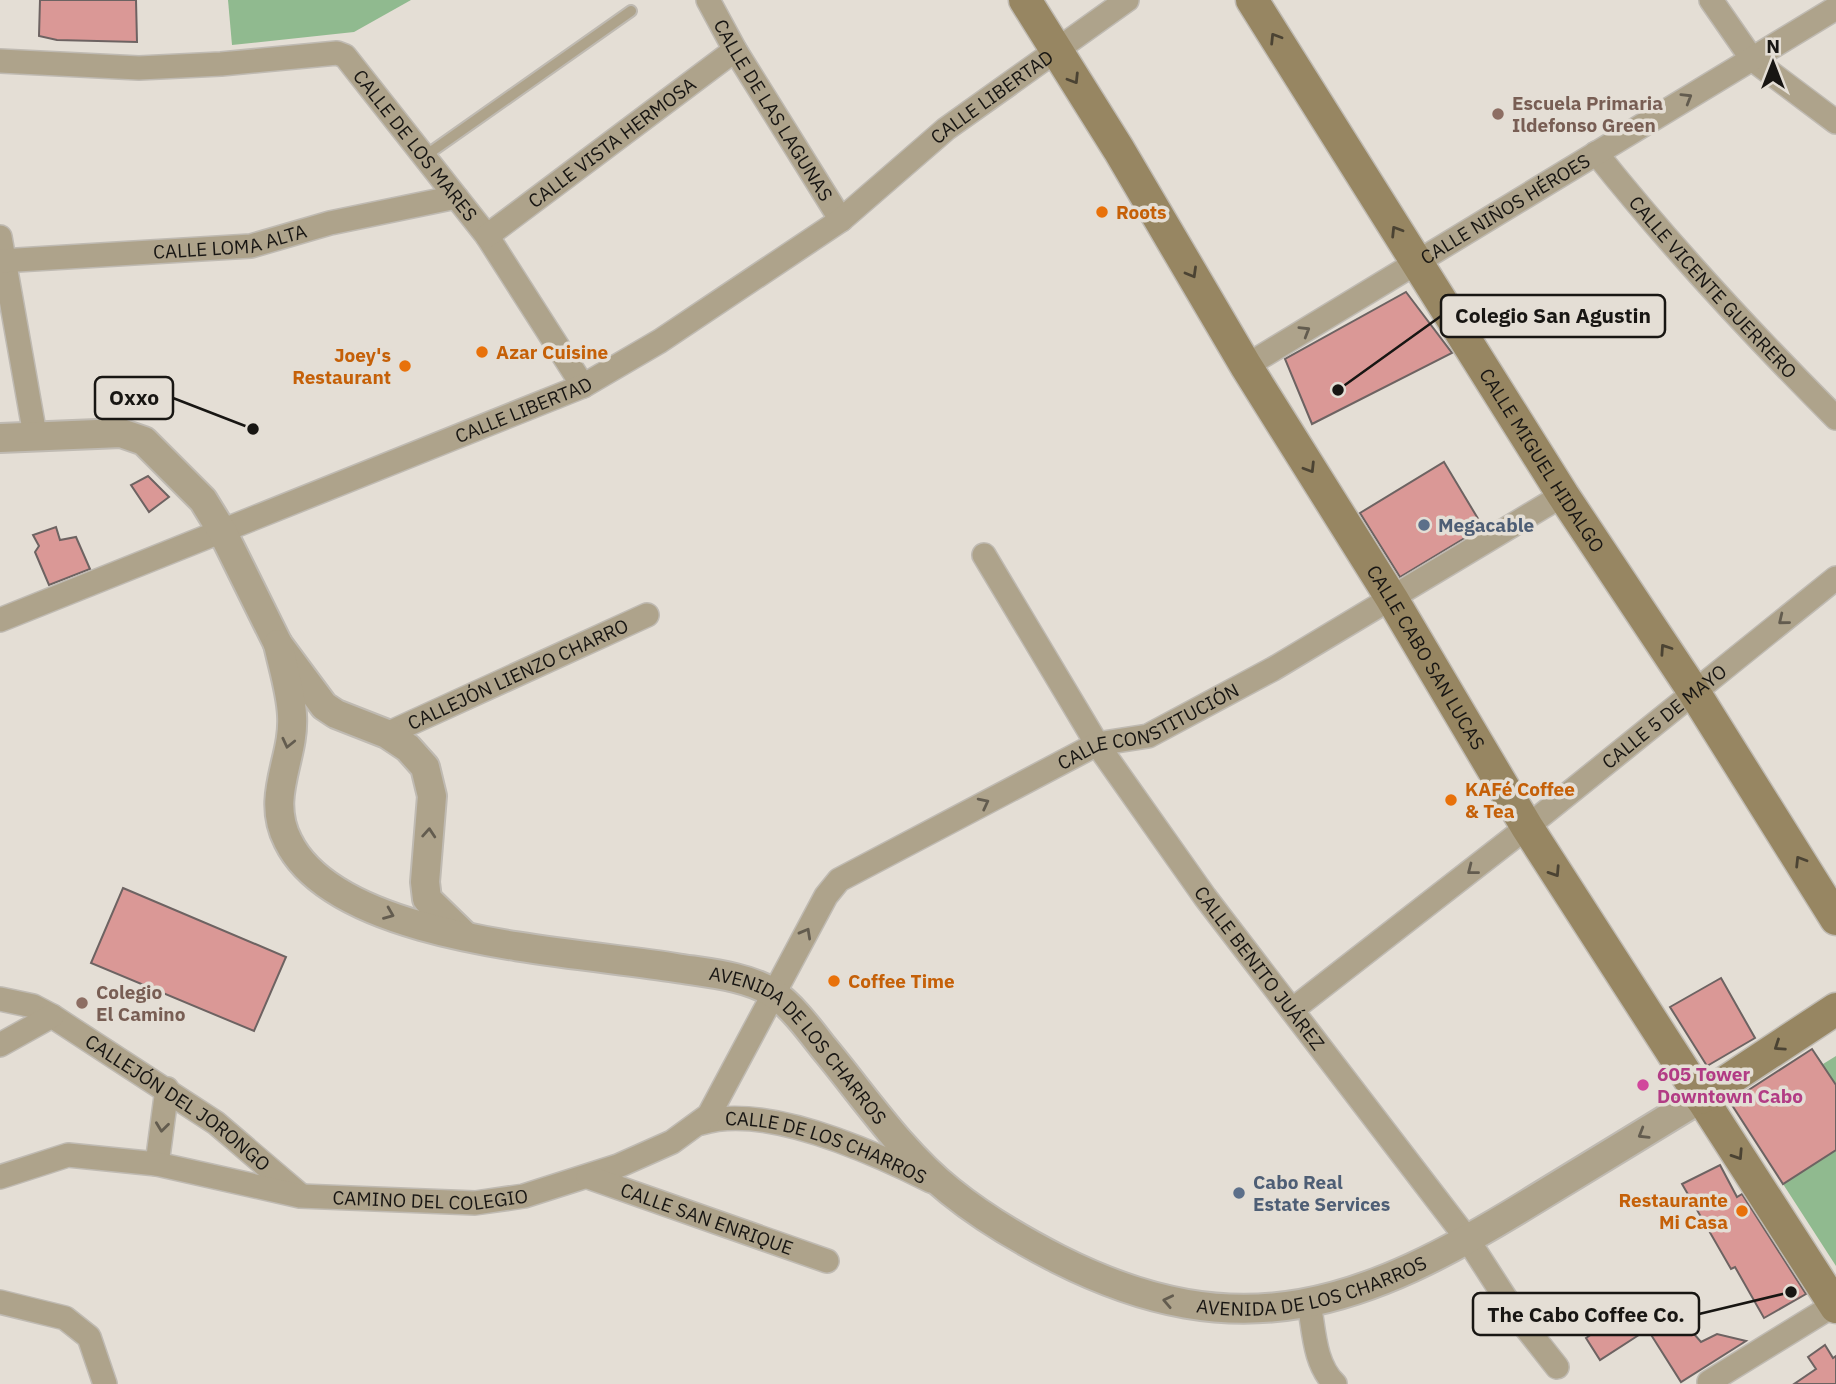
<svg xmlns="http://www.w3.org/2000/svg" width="1836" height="1384" viewBox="0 0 1836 1384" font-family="'IBM Plex Sans',sans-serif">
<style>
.green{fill:#90ba8f}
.building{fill:#da9896;stroke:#6d6362;stroke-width:2}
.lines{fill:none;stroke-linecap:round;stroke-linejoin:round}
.service-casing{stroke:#bfbab2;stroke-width:14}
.minor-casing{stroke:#bfbab2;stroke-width:26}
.tertiary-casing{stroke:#bfbab2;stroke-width:32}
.secondary-casing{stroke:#bfbab2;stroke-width:35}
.service{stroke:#aea38b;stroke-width:10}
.minor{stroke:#aea38b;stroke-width:23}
.tertiary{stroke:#aea38b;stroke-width:28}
.secondary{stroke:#978662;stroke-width:32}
.oneway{stroke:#4b4333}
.oneway2{stroke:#635c4f}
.education-dot{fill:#8d6e63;stroke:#e4ded5;stroke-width:2.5}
.food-dot{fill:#e8710a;stroke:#e4ded5;stroke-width:2.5}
.service-dot{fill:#5c6f8a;stroke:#e4ded5;stroke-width:2.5}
.hotel-dot{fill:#d1479c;stroke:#e4ded5;stroke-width:2.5}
.labels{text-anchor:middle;stroke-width:7;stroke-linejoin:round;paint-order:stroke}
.street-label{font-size:19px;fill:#181613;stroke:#e4ded5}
.education-label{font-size:19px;font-weight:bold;fill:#785e54;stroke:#e4ded5;text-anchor:start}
.food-label{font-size:19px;font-weight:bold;fill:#c56008;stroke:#e4ded5;text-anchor:start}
.service-label{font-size:19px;font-weight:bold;fill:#4e5e75;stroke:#e4ded5;text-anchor:start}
.hotel-label{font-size:19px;font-weight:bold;fill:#b23c85;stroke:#e4ded5;text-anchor:start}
.leader{fill:none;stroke:#181613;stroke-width:2.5}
.callout-dot{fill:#181613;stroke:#e4ded5;stroke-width:2.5}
.callout{fill:#e4ded5;stroke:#181613;stroke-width:2.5}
.callout-label{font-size:21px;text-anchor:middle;font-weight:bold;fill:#181613}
</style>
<rect width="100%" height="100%" fill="#e4ded5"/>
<g class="green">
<polygon points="228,0 411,0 354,32 232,45"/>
<polygon points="1812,1049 1823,1064 1836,1056 1836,1266 1730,1102"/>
</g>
<g class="building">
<polygon points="40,0 136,0 137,42 57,40 39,36"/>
<polygon points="1406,292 1452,353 1312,424 1285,359"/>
<polygon points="1444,462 1483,527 1400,577 1360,513"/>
<polygon points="148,476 169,497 149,512 131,485"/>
<polygon points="56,527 60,540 76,537 90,569 49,585 35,552 39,546 33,535"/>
<polygon points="123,888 286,957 254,1031 91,963"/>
<polygon points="1721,978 1755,1038 1707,1066 1670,1007"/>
<polygon points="1812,1049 1836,1085 1836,1150 1783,1184 1730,1102"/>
<polygon points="1720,1165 1737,1197 1742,1194 1806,1294 1764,1318 1735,1267 1731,1269 1682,1184"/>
<polygon points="1630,1309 1645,1331 1600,1360 1586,1338"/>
<polygon points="1671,1319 1675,1326 1687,1326 1701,1342 1717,1334 1746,1341 1681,1382 1648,1330"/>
<polygon points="1825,1345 1833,1358 1836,1356 1836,1384 1794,1384 1816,1369 1808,1357"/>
</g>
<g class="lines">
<g class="service-casing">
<polyline id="service" points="425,156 631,11"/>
</g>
<g class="minor-casing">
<g id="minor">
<path id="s1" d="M708 0 735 50 841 220"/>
<polyline points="1711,0 1752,59 1836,122"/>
<path id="s2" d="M0 61 139 68 221 64 337 53 345 56 487 236 583 386"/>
<path id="s3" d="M1596 153C1671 247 1751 333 1836 418"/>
<path id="s4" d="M487 236 735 50"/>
<polyline points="0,237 35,435"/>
<path id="s5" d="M0 261 251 246 330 223 456 197"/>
<path id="s6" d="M1246 366 1836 8"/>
<path id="s7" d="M984 555 1097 744 1205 897 1468 1240 1519 1319 1557 1367"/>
<path id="s8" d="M0 620 583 386 660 341 841 220 946 129 1127 0"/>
<path id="s9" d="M387 734 647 615"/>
<path id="s10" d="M0 999 33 1006 52 1016 216 1123 299 1194"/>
<path id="s11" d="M1292 1010 1527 827 1836 578"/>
<polyline points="0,1045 52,1016"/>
<path id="s12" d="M701 1123C765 1103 873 1152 931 1181"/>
<polyline points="157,1164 167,1089"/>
<path id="s13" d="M0 1177 68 1155 157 1164 300 1196 475 1203 524 1196 618 1166 672 1142 709 1115 826 896 839 880 1097 744 1148 736 1273 669 1563 495"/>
<path id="s14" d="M588 1177 827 1261"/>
<polyline points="0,1302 65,1318 89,1337 105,1384"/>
<path d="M1309 1303C1314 1330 1314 1364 1335 1384"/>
<polyline points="1709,1382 1834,1305"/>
</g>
</g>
<g class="tertiary-casing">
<g id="tertiary">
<polyline points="0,438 121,433 144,441 203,500 222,531 278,644 324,706 336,714 387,734 408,748 425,767 432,796 425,882 427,899 464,935"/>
<path id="s15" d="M278 644C283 667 291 692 292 715 295 759 265 796 288 841 338 943 576 951 676 968 707 973 747 976 773 993 792 1006 809 1029 823 1047 863 1095 901 1152 950 1191 982 1217 1021 1240 1058 1259 1242 1352 1365 1304 1529 1203 1587 1168 1644 1133 1701 1098"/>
</g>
</g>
<g class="secondary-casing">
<g id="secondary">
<path id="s16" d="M1025 0 1119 150 1246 366 1392 599 1527 827 1836 1307"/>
<path id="s17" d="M1252 0 1563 495 1694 692 1836 919"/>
<polyline points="1701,1098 1836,1009"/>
</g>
</g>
<use href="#service" class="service"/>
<use href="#minor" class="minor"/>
<use href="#tertiary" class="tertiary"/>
<use href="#secondary" class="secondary"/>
</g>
<defs><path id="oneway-chevron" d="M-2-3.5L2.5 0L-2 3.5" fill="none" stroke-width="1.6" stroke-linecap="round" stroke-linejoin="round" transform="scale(1.75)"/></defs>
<g class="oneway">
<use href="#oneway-chevron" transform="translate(1275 38) rotate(-122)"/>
<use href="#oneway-chevron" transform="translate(1074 79) rotate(58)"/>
<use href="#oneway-chevron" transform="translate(1396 231) rotate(-122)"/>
<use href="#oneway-chevron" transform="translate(1192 273) rotate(60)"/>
<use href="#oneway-chevron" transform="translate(1310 468) rotate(58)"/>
<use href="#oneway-chevron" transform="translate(1665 649) rotate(-124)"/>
<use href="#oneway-chevron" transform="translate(1800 861) rotate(-122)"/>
<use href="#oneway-chevron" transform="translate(1555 872) rotate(57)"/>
<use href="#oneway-chevron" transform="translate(1779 1046) rotate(146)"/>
<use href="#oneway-chevron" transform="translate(1738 1155) rotate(57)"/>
</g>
<g class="oneway2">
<use href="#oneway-chevron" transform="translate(1687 98) rotate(-31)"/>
<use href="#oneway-chevron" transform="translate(1305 331) rotate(-31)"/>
<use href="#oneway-chevron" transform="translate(1783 620) rotate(141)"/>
<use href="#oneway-chevron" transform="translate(288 743) rotate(103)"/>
<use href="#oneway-chevron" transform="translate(984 803) rotate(-27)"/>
<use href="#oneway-chevron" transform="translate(429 833) rotate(-86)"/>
<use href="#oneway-chevron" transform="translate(1472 870) rotate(142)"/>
<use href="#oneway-chevron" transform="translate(389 914) rotate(22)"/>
<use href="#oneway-chevron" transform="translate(806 933) rotate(-61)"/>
<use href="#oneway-chevron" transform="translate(162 1127) rotate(97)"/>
<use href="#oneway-chevron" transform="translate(1643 1134) rotate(149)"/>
<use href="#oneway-chevron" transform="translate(1168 1301) rotate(-168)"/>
</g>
<g class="education-dot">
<circle cx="1498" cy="114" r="7"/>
<circle cx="82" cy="1003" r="7"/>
</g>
<g class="food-dot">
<circle cx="1102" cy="212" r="7"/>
<circle cx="482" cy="352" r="7"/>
<circle cx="405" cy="366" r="7"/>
<circle cx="1451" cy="800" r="7"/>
<circle cx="834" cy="981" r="7"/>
<circle cx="1742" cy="1211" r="7"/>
</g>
<g class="service-dot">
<circle cx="1424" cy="525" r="7"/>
<circle cx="1239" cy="1193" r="7"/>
</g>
<circle class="hotel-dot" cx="1643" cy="1085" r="7"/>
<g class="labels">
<g class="street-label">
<text dy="7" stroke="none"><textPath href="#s8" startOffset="1130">CALLE LIBERTAD</textPath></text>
<text dy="7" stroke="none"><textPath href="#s1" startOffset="128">CALLE DE LAS LAGUNAS</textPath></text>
<text dy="7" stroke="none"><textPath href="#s4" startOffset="156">CALLE VISTA HERMOSA</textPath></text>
<text dy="7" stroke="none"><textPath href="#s2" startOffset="460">CALLE DE LOS MARES</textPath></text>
<text dy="7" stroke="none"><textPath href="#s6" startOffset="303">CALLE NIÑOS HÉROES</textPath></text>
<text dy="7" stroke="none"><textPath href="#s5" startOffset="231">CALLE LOMA ALTA</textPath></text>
<text dy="7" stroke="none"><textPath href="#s3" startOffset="178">CALLE VICENTE GUERRERO</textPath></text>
<text dy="7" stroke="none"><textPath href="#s8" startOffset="564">CALLE LIBERTAD</textPath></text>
<text dy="7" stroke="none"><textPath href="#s17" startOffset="544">CALLE MIGUEL HIDALGO</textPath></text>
<text dy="7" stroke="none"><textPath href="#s16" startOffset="770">CALLE CABO SAN LUCAS</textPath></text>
<text dy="7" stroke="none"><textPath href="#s9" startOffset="144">CALLEJÓN LIENZO CHARRO</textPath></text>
<text dy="7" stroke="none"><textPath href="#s11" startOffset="474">CALLE 5 DE MAYO</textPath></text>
<text dy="7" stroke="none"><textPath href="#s13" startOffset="1351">CALLE CONSTITUCIÓN</textPath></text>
<text dy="7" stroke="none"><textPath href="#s7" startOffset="497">CALLE BENITO JUÁREZ</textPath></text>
<text dy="7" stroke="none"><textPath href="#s15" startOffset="774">AVENIDA DE LOS CHARROS</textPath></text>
<text dy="7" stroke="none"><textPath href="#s10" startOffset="208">CALLEJÓN DEL JORONGO</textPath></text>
<text dy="7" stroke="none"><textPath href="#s12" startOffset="130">CALLE DE LOS CHARROS</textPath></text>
<text dy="7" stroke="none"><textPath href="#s13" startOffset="438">CAMINO DEL COLEGIO</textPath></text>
<text dy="7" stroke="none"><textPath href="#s14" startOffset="126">CALLE SAN ENRIQUE</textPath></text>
<text dy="7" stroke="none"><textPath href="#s15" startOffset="1382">AVENIDA DE LOS CHARROS</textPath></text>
</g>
<g class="education-label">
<text x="1512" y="110">Escuela Primaria<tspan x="1512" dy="22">Ildefonso Green</tspan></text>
<text x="96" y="999">Colegio<tspan x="96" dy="22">El Camino</tspan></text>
</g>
<g class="food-label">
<text x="1116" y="219">Roots</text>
<text x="496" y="359">Azar Cuisine</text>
<text x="391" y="362" text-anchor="end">Joey's<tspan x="391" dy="22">Restaurant</tspan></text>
<text x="1465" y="796">KAFé Coffee<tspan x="1465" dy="22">&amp; Tea</tspan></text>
<text x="848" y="988">Coffee Time</text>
<text x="1728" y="1207" text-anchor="end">Restaurante<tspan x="1728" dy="22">Mi Casa</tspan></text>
</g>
<g class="service-label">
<text x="1438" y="532">Megacable</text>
<text x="1253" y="1189">Cabo Real<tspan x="1253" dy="22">Estate Services</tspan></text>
</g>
<g class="hotel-label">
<text x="1657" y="1081">605 Tower<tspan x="1657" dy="22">Downtown Cabo</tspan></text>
</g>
</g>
<path class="leader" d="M1338 390L1441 316M253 429L173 398M1791 1292L1699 1314"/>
<g class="callout-dot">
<circle cx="1338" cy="390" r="7"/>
<circle cx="253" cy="429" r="7"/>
<circle cx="1791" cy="1292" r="7"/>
</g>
<g class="callout">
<rect x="1441" y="295" width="224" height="42" rx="7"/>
<rect x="95" y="377" width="78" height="42" rx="7"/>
<rect x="1473" y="1293" width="226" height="42" rx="7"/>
</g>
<g class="callout-label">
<text x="1553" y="323">Colegio San Agustin</text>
<text x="134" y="405">Oxxo</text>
<text x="1586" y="1322">The Cabo Coffee Co.</text>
</g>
<g transform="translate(1773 63)" stroke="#e4ded5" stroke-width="5" paint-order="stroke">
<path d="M0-5L12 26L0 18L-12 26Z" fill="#181613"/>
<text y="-10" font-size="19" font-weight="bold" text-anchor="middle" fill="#181613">N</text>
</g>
</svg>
